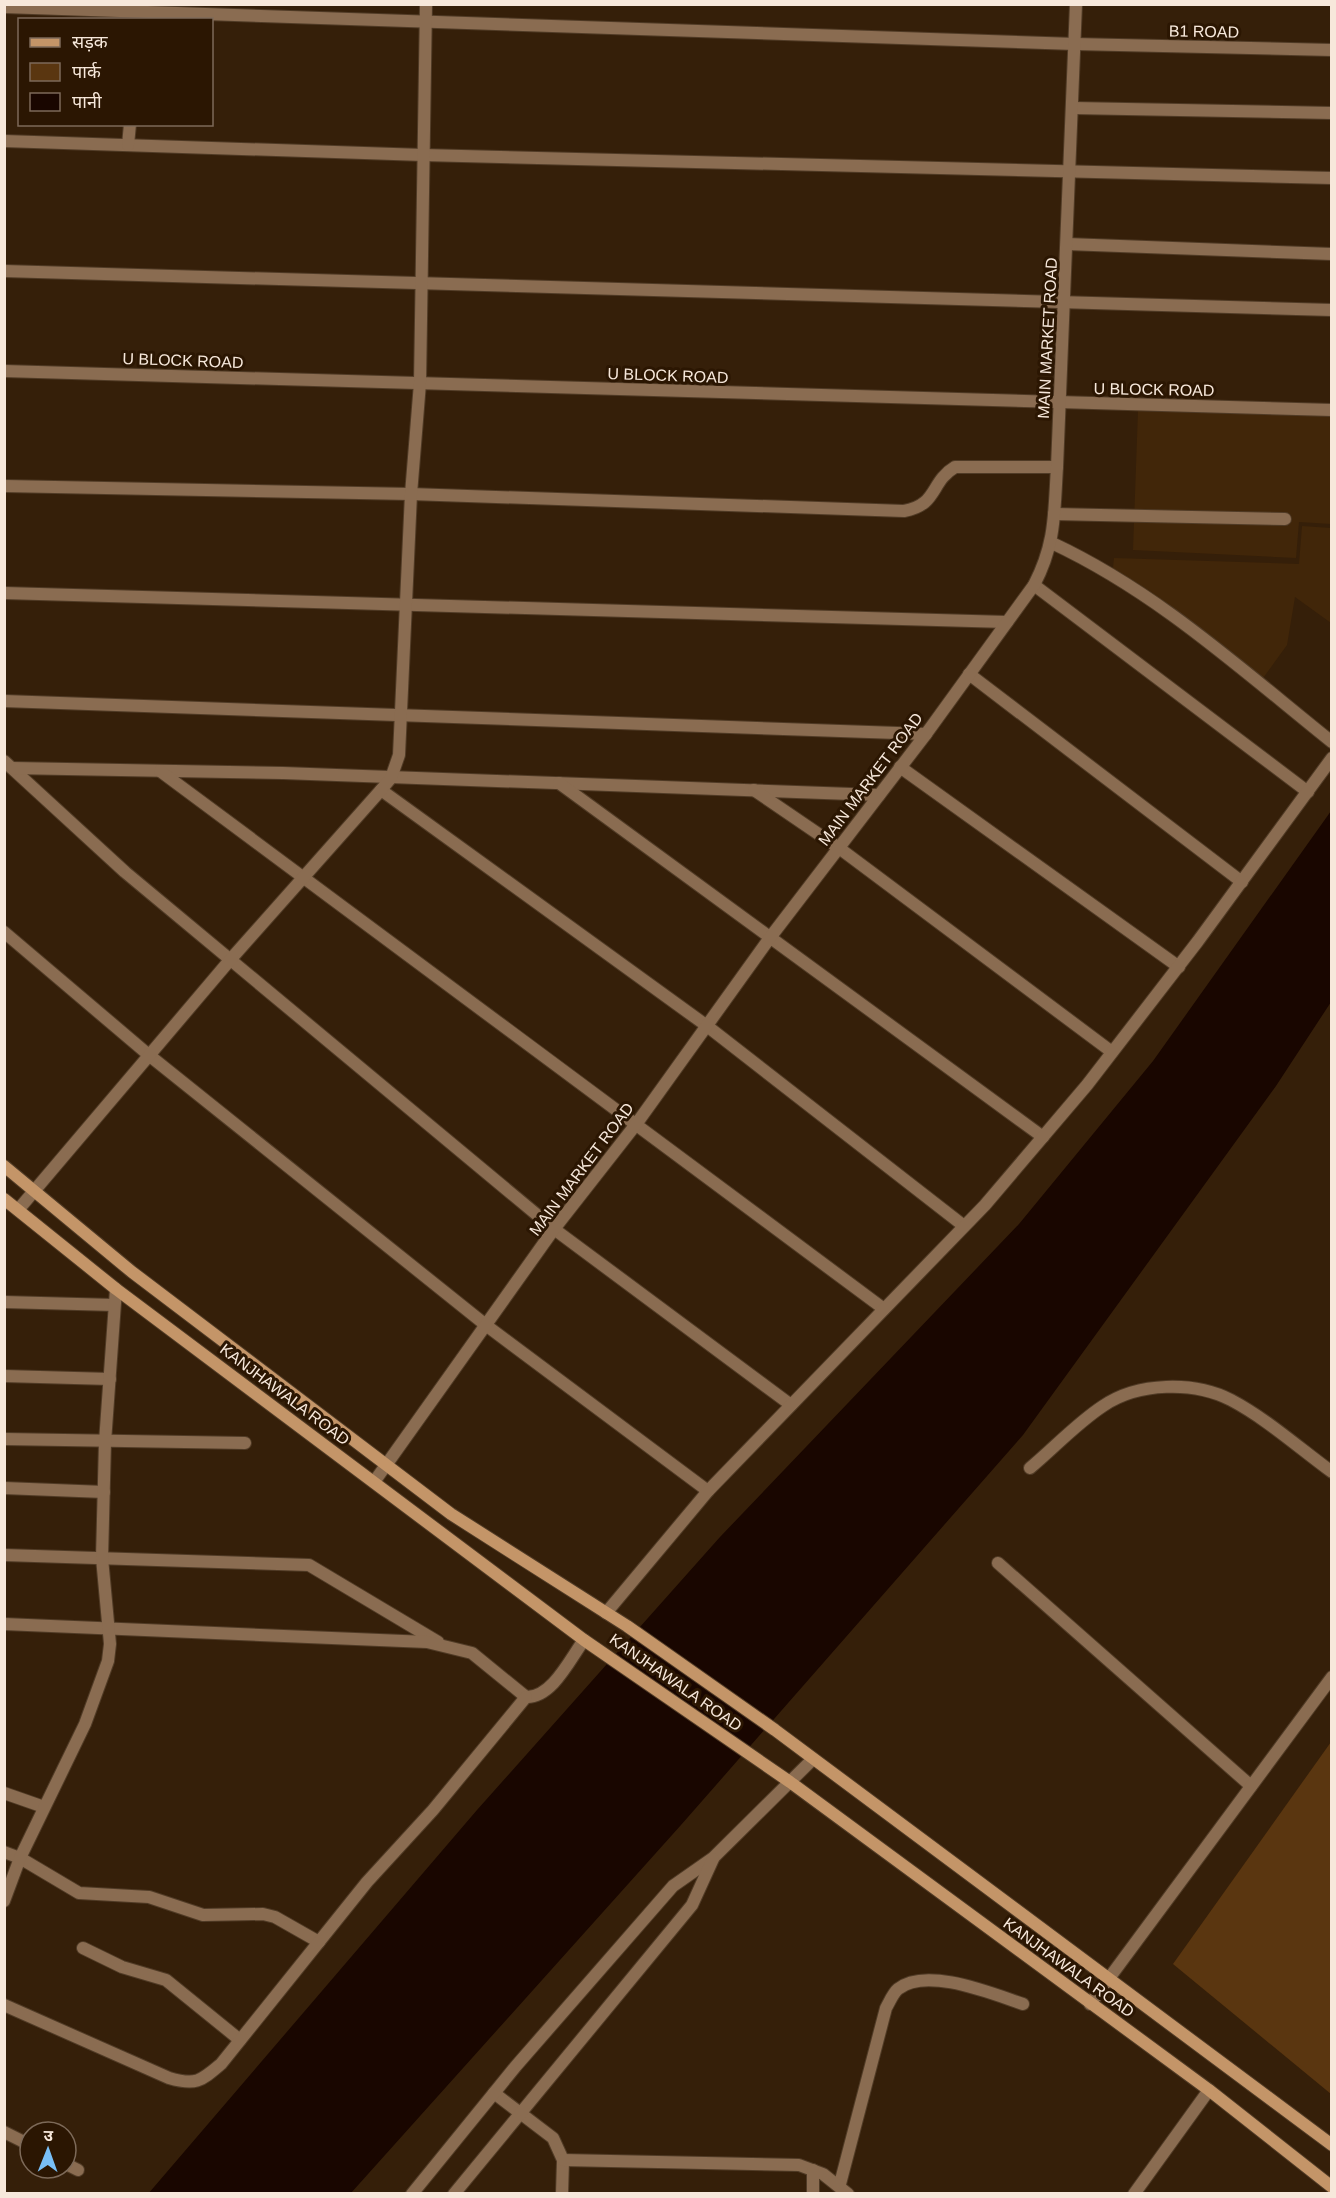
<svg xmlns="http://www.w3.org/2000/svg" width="1336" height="2198" viewBox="0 0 1336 2198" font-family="Helvetica,'Noto Sans Devanagari',sans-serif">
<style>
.built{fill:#412609}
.green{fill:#5a3610}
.water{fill:#190600}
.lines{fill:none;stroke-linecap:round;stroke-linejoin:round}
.service-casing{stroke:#503b26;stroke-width:14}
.minor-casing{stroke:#503b26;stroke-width:14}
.tertiary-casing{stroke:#503b26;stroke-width:14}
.secondary-casing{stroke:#503b26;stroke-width:14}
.service{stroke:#8a6c51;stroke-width:12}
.minor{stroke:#8a6c51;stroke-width:12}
.tertiary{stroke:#8a6c51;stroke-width:12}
.secondary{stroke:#c49568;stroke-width:12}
.labels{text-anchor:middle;stroke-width:6;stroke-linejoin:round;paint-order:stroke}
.street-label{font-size:16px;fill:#f7e8db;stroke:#2b1602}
</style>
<rect width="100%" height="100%" fill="#351f09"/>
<g class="built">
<polygon points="1138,411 1331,416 1331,524 1299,522 1296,558 1133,550"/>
<polygon points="1302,526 1331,528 1331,623 1295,597 1287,645 1261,681 1112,576 1114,558 1299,564"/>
</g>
<polygon class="green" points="1331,1742 1331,2094 1173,1964"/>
<polygon class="water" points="1331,811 1331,1002 1276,1086 1023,1435 681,1825 351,2193 148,2194 477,1810 720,1537 1019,1224 1153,1061"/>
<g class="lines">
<g class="service-casing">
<g id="service">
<path d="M1030 1468C1054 1448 1077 1423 1103 1406 1138 1382 1194 1381 1231 1400 1267 1419 1299 1448 1332 1472"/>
<path d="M840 2184 886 2008C889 2003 893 1993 898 1989 926 1966 993 1994 1023 2004"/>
</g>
</g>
<g class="minor-casing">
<g id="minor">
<polyline points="4,7 1075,44 1332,50"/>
<polyline points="1073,108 1332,113"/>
<polyline points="4,141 423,155 1332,178"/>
<polyline points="128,145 130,124"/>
<polyline points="1067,244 1332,254"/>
<polyline points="4,271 1332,310"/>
<polyline points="4,371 1332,410"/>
<path d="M4 486 411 494 904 511C938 505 930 482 955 467H1057"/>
<polyline points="1054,514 1285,519"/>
<path d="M1052 543C1157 592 1242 670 1332 742"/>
<polyline points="1034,585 1308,792"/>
<polyline points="4,593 1007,622"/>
<polyline points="969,674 1242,882"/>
<polyline points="4,701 926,734"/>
<polyline points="4,761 125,872 554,1229 791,1405"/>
<polyline points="900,767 1179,967"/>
<polyline points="12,768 283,773 879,795"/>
<polyline points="160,771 884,1309"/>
<polyline points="559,783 1043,1137"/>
<polyline points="381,790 707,1026 964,1226"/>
<polyline points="754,790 839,848 1112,1052"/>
<polyline points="4,932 150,1056 487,1326 708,1491"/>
<polyline points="18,1210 230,960 381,790 391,778 399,755 411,494 420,383 426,4"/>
<polyline points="4,1302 114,1305"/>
<polyline points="4,1376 110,1379"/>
<polyline points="4,1439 245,1443"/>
<path d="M374 1482 554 1229 637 1123 769 939 926 734 1034 585C1056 543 1054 513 1057 467L1076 4"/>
<polyline points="4,1488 104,1492"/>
<polyline points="4,1555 309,1565 438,1642"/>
<polyline points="998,1563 1251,1786"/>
<polyline points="606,1613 708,1491 985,1205 1087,1085 1198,941 1332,758"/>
<path d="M4 1624 427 1642 472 1653 526 1697C552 1698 570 1659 584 1640"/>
<polyline points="4,1793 44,1807"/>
<polyline points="4,1852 20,1858 79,1893 149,1897 203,1915 263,1914 275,1917 319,1942"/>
<polyline points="4,1901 20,1858 85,1724 108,1661 110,1644 102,1558 105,1442 116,1289"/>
<polyline points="83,1948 122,1967 166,1980 240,2040"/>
<path d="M4 2005 169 2078C196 2086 201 2081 221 2064L367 1882 433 1810 526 1697"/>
<polyline points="494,2093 553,2138 563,2160 562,2194"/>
<polyline points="4,2132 30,2145"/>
<polyline points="563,2160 799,2165 823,2174 848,2194"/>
<polyline points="66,2164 78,2170"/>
<polyline points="813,2194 813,2170"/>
<polyline points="1134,2194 1209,2090"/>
</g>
</g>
<g class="tertiary-casing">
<g id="tertiary">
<polyline points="1090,2004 1332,1677"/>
<polyline points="412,2194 516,2066 673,1886 713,1858 813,1759"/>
<polyline points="454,2194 692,1905 713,1859"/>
</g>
</g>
<g class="secondary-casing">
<g id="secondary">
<polyline points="4,1166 132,1272 451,1514 627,1626 775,1730 1332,2145"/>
<polyline points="4,1199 116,1289 584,1640 790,1782 1209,2090 1332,2187"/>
</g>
</g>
<use href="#service" class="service"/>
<use href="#minor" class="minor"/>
<use href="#tertiary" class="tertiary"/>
<use href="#secondary" class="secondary"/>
</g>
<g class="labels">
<g class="street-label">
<text transform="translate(1204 31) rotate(1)" y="6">B1 ROAD</text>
<text transform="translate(1047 338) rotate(-87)" y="6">MAIN MARKET ROAD</text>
<text transform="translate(183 360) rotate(2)" y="6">U BLOCK ROAD</text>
<text transform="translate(668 375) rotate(2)" y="6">U BLOCK ROAD</text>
<text transform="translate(1154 389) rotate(1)" y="6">U BLOCK ROAD</text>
<text transform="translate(870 779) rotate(-53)" y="6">MAIN MARKET ROAD</text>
<text transform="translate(581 1169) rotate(-53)" y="6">MAIN MARKET ROAD</text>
<text transform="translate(285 1394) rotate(37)" y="6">KANJHAWALA ROAD</text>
<text transform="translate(676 1682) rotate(35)" y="6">KANJHAWALA ROAD</text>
<text transform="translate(1069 1967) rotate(36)" y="6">KANJHAWALA ROAD</text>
</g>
</g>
<rect width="1336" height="2198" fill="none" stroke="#f7e8db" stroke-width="12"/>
<rect x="18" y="18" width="195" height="108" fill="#2b1602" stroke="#7d6a59" stroke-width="1.5"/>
<rect x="30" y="38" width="30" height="9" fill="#c49568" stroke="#7d6a59" stroke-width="1.5"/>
<text x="72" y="48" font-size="18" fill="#f7e8db">सड़क</text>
<rect x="30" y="63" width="30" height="18" fill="#5a3610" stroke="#7d6a59" stroke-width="1.5"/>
<text x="72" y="78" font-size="18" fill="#f7e8db">पार्क</text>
<rect x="30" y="93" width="30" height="18" fill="#190600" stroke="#7d6a59" stroke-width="1.5"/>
<text x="72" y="108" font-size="18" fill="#f7e8db">पानी</text>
<g transform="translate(48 2150) rotate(1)"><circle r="28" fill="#2b1602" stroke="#7d6a59" stroke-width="1.5"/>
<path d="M0-4.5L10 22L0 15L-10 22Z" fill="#78bff7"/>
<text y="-9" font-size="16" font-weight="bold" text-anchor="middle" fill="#f7e8db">उ</text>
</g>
</svg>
